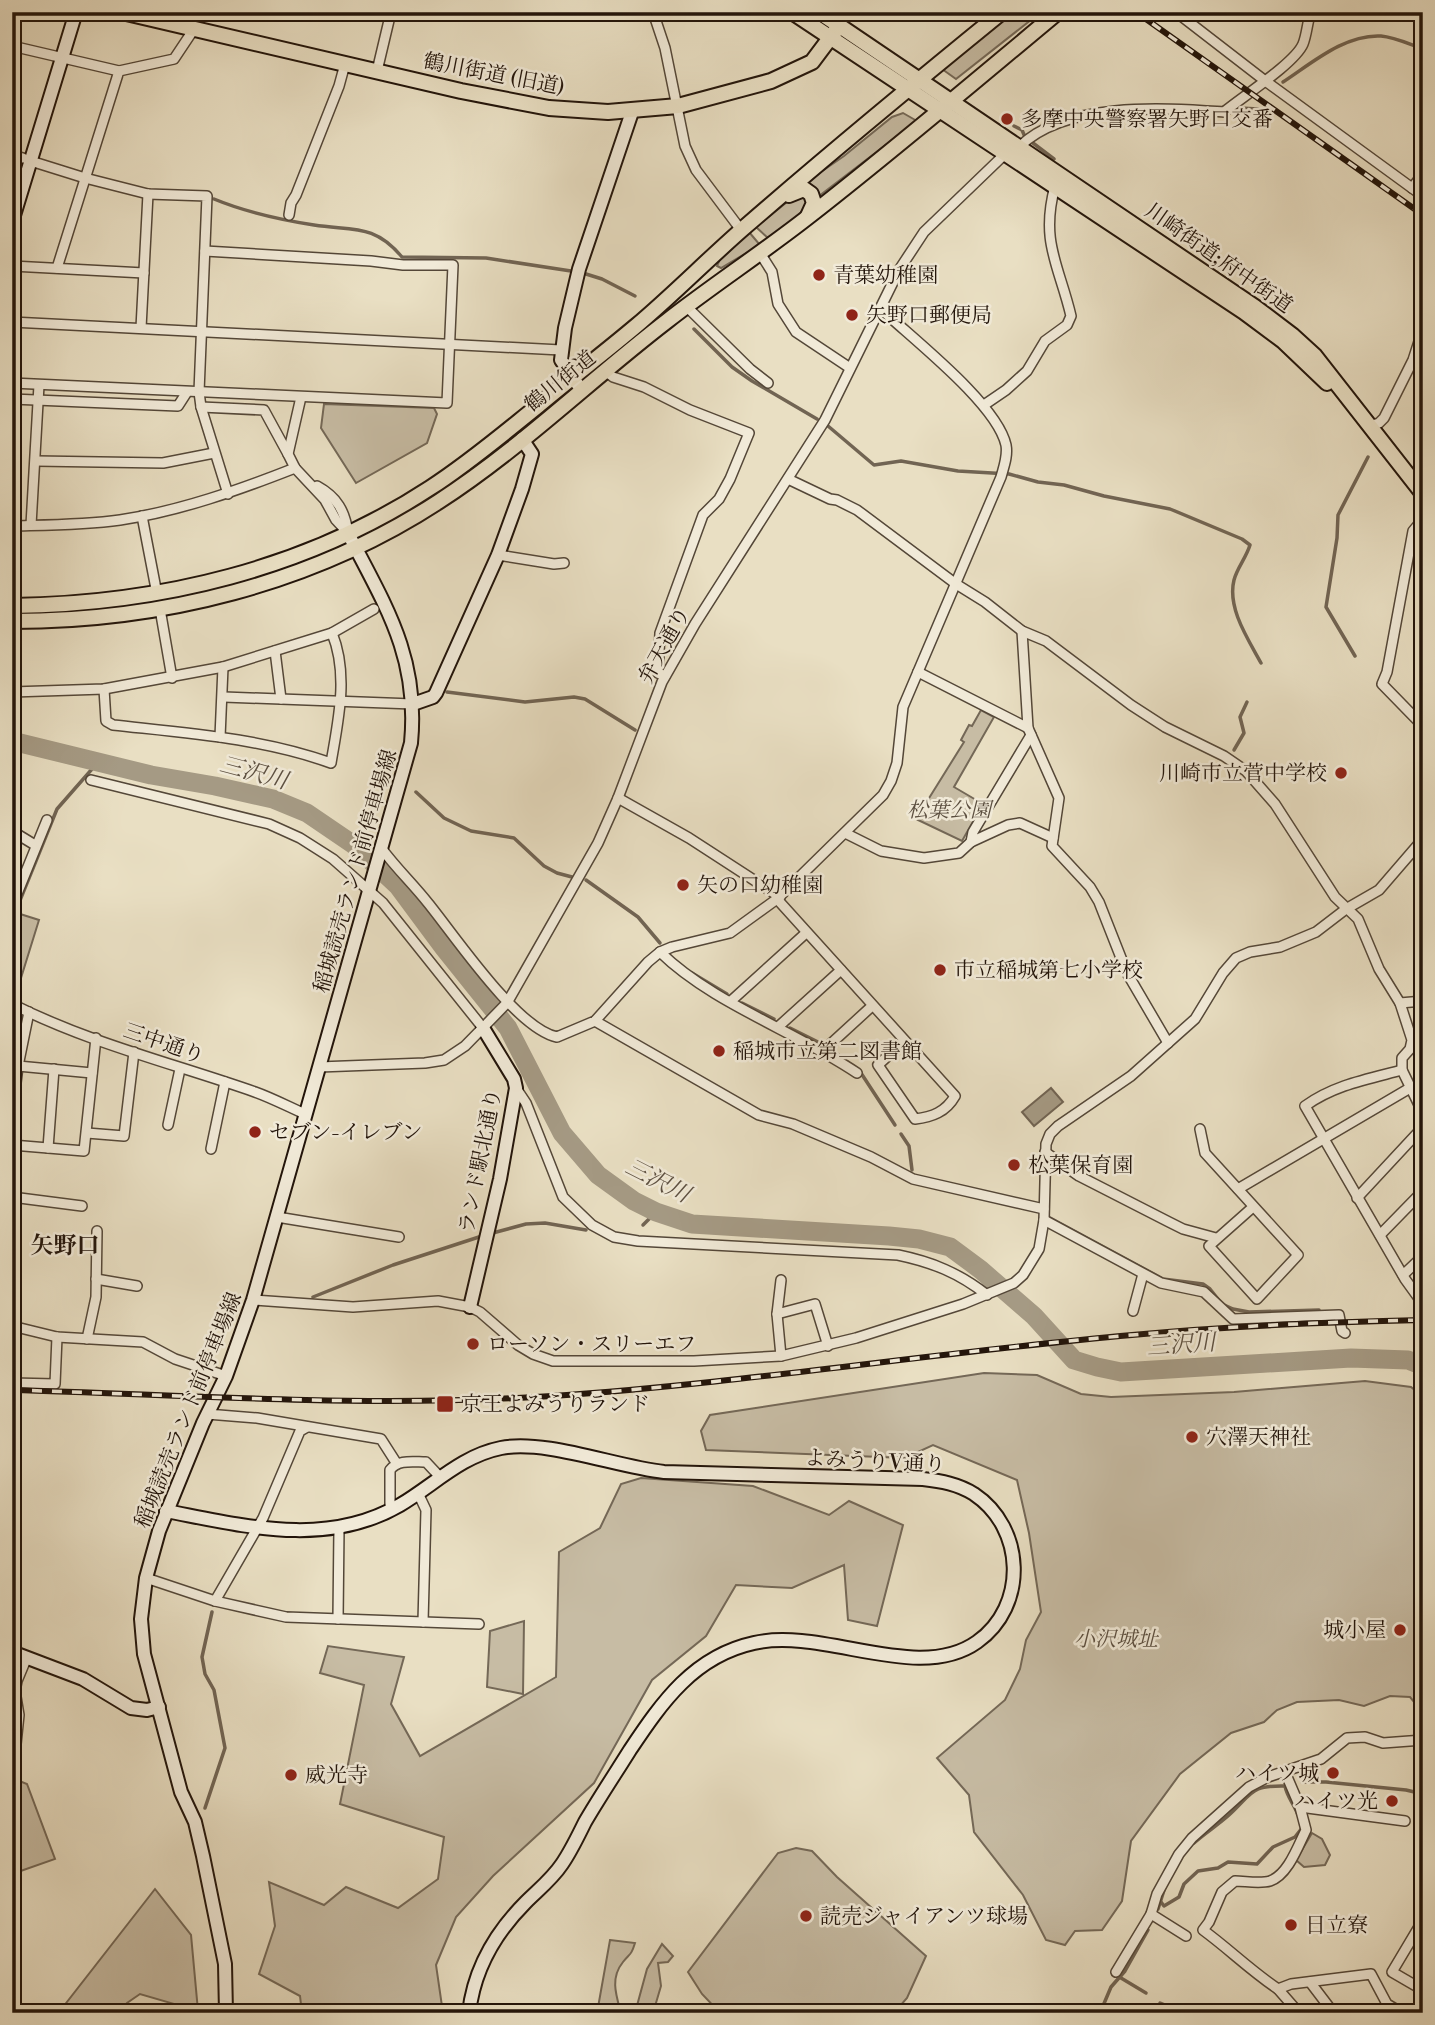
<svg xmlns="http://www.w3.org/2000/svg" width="1435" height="2025" viewBox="0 0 1435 2025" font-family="'Libre Bodoni','Noto Serif JP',serif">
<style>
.green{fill:#c7bca4;stroke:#746857;stroke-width:2}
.water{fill:#a59a84;stroke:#716453;stroke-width:2}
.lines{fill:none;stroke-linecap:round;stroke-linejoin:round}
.stream{stroke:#716453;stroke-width:3.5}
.river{stroke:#a59a84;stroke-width:19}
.street-casing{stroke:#544738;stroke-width:12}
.secondary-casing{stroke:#22140a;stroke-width:16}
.primary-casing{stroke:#22140a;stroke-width:18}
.street{stroke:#f1ead8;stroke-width:9}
.secondary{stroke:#f1ead8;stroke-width:12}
.primary{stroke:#e9dfc3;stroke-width:14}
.rail-casing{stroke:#22140a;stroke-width:6}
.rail{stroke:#f1ead8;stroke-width:3.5;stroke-dasharray:10;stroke-linecap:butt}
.poi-dot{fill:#8f2418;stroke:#f1ead8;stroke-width:2.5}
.labels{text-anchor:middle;stroke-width:5;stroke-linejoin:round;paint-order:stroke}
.street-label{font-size:21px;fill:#22140a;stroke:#f1ead8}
.poi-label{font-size:21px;fill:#22140a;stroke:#f1ead8;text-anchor:start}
.park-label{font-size:21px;font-style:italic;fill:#5c4f40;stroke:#f1ead8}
.water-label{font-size:23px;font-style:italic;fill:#5d5041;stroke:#f1ead8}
.neighbourhood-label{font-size:23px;font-weight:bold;fill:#22140a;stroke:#f1ead8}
</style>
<rect width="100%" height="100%" fill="#e9dfc3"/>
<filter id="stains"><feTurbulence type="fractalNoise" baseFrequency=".00286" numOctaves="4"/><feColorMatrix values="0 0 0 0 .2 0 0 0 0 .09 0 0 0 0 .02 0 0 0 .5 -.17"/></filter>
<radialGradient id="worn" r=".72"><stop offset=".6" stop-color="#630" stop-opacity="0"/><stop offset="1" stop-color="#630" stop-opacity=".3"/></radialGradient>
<g class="green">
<polygon points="1016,12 1041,12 956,79 942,69 987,32"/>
<polygon points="903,113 917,121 819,196 805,183 844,156 892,117"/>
<polygon points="807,196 807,209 769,239 756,227 792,198"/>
<polygon points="749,232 760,245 721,268 717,266 720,259"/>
<polygon points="324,404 434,408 437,414 427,443 356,483 321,428"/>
<polygon points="981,710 994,717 954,787 983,804 962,841 916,819 964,742 961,740 969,725 972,726"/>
<polygon points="17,913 39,920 16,994 12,992 12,925"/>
<polygon points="984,1373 1037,1375 1081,1394 1111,1397 1234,1392 1365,1381 1411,1387 1423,1397 1423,1706 1419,1708 1410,1697 1390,1696 1364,1706 1339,1700 1297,1702 1277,1710 1264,1722 1231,1733 1180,1774 1131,1841 1122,1901 1102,1930 1075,1931 1065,1945 1046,1940 1023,1895 974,1832 969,1795 937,1758 1005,1700 1020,1669 1026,1640 1041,1612 1029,1533 1017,1480 933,1445 905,1458 706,1450 701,1431 710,1415"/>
<polygon points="641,1478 753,1486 829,1515 849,1501 903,1525 877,1626 848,1620 844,1565 792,1588 736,1585 706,1636 652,1680 594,1783 493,1876 456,1917 436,1965 443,2013 302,2013 300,1996 259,1974 275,1926 269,1882 324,1905 346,1887 398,1908 438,1879 444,1837 340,1804 364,1685 320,1673 328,1646 404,1657 391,1704 420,1756 556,1677 559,1552 600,1528 621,1484"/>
<polygon points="524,1621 523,1694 487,1687 490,1631"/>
<polygon points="12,1778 27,1784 55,1859 12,1874"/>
<polygon points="1312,1833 1322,1839 1330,1855 1325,1865 1304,1867 1296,1860"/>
<polygon points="796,1848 812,1851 837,1877 926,1956 907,1998 894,2013 720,2013 702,1994 688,1972 778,1853"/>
<polygon points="155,1889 191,1935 198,2011 140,1994 127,2003 119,2013 53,2013 63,2007"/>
<path d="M610 1940 635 1943C631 1956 630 1953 623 1962 610 1978 616 1995 621 2013H597Z"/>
<polygon points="662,1944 673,1956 668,1962 658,1963 661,1986 653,2013 635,2013 647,1969"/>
</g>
<polygon class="water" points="1051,1088 1063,1102 1034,1126 1022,1112"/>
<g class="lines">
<g class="stream">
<path d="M1283 82C1312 63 1345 34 1381 36 1393 37 1407 43 1418 47L1423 46"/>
<polyline points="1240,108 1258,109"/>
<polyline points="1014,126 1022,130 1025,137 1054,159"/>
<path d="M214 199C243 211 282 220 314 225 352 231 374 223 402 257L486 258 571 271"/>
<polyline points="586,274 602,279 635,296"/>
<polyline points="694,329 732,367 752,381 817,419"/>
<path d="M828 426 874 465 901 461 958 471 1009 474 1038 482 1064 485 1104 496 1170 509 1242 539 1250 545C1246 558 1237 568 1234 580 1227 608 1248 639 1261 663"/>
<polyline points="1355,656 1326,607 1337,538 1338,515 1368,457"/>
<polyline points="447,692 525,702 574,697 585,699 635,730"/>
<polyline points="1234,750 1244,733 1240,717 1247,702"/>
<polyline points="416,792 444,818 471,831 514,838 544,866 557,873 572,877"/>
<polyline points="586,880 638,917 660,943"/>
<polyline points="12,920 57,809 99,761"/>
<polyline points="692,973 727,994"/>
<polyline points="742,1003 774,1019"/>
<polyline points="790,1028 820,1043"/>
<polyline points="835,1052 850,1064"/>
<polyline points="859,1070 895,1125"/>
<polyline points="901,1134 909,1146 912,1170"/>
<polyline points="1050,1218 1163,1279 1203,1284 1210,1289 1222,1304 1233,1309 1249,1312 1319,1310"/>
<polyline points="643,1225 656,1212"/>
<polyline points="489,1234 526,1224 545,1223 586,1230"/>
<polyline points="313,1297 393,1265 482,1236"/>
<polyline points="1302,1782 1326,1782 1406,1790 1423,1794"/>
<path d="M1285 1786C1287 1797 1294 1804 1298 1815"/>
<polyline points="205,1808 225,1748 214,1690 205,1674 202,1657 212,1612"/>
<path d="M1194 1843C1205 1833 1218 1825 1229 1815 1253 1793 1250 1785 1286 1786"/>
<polyline points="1161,1902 1164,1906 1179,1897 1184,1884 1198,1871 1218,1868 1228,1862 1257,1864 1273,1847 1295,1837 1302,1828"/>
<polyline points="1158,1909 1166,1884"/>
<polyline points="1121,1978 1146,1993"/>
<path d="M1160 2003C1174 2010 1192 2005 1205 2013"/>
<polyline points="1100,2013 1111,1987 1125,1971 1148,1930"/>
</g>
<polyline class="river" points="12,741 151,775 215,786 273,799 307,813 354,845 398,886 444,948 508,1028 562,1133 598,1175 634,1201 656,1212 692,1224 889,1236 919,1239 950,1247 981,1270 1034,1316 1074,1360 1097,1367 1121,1372 1351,1358 1408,1360 1423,1366"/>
<g class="street-casing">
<g id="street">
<polyline points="653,12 665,48 685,146 696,170 741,230"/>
<polyline points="1176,12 1264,80 1423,196"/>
<polyline points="12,46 119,71"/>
<polyline points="377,71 391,12"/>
<path d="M1019 147C1066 101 1163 108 1224 112 1242 97 1295 63 1303 44 1307 34 1307 23 1311 12"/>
<polyline points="12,155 23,158"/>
<polyline points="37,163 85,178 148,194 207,196 199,392 201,407 228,494"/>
<polyline points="1412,188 1423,174"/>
<polyline points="289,215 291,203 296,195 339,86 345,64"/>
<polyline points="760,253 772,272 778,304 796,332 850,368"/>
<polyline points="12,266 144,273"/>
<polyline points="57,268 119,71 174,59 194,29"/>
<polyline points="687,307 750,369 768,383"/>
<polyline points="12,322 561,350"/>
<polyline points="141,328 148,194"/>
<polyline points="605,371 613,377 644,387 690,410 749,433 730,479 719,499 703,515 660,633 658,673 665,676"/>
<polyline points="12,383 447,403 453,265 403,265 371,261 205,251"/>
<polyline points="301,397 288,454 295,468 325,500 336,520 348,533"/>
<polyline points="12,399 178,406 187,392"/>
<path d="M984 405 1006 390 1027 371 1045 341 1067 325 1071 316C1059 265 1040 242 1055 186"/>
<polyline points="201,407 264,410 288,454"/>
<polyline points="1369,426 1379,423 1384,418 1413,360 1423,329"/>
<polyline points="36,461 163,463 214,453"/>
<polyline points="788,479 830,499 837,500 857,510 956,584 985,602 1022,631 1046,641 1131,705 1165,727 1224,756 1246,771 1275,804 1335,897 1358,919 1379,969 1400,1003 1412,1040 1410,1049 1402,1058 1402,1070 1423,1113"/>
<path d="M317 486C337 497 345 511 348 533"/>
<polyline points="142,516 157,594"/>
<polyline points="1423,519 1413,531 1387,672 1382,684 1423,726"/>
<polyline points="31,525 39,385"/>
<path d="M12 526C48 525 84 525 120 520 180 511 239 490 295 468"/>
<polyline points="498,555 554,564 564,563"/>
<polyline points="160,609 172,678"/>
<polyline points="1022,631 1028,728 1059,798 1052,846 1090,887 1099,902 1127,973 1168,1043"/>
<polyline points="275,651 281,699"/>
<polyline points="918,672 1028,728"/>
<path d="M104 689 106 721 113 725C186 733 261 738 331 763 338 721 349 675 332 633"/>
<polyline points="12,692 104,689 223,667 332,633 374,609"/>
<polyline points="224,697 413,704"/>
<polyline points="220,737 223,667"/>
<polyline points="91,780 269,824 300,838 333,859 383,903 483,1028"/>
<polyline points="618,798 689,838 780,897"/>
<polyline points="12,831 35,845"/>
<polyline points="845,833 881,851 924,858 959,853 971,842 1008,825 1020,823 1053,838"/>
<polyline points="971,842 973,832 1031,735"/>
<path d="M382 849C396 868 413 884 428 903 455 936 517 1029 557 1037L595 1021 648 962 660 952 672 947 730 933 777 899 883 795 891 781 897 763 903 707 1001 477C1004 466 1008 456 1006 445 997 404 913 339 881 309"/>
<path d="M777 899 955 1096C946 1112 932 1117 915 1119L878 1065 904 1041"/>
<polyline points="12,906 47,820"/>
<path d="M660 952C712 1003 795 1031 857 1073"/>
<polyline points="731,1001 806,933"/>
<polyline points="1400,1003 1423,1001"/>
<path d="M12 1004C89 1043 175 1064 255 1092 272 1098 289 1107 305 1114"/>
<polyline points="595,1021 759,1115 793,1124 871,1157 913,1179 1044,1209"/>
<polyline points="778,1027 841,970"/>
<polyline points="824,1050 872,1006"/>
<polyline points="18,1066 92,1073"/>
<polyline points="319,1067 425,1063 444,1060 465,1046 507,1003 598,843 618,798 662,682 695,624 825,420 899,270 924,232 1005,154"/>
<path d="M1402 1070C1368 1079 1334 1085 1305 1106L1405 1279 1423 1304"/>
<path d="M516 1088 526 1103 563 1197 592 1225 614 1237 638 1241 898 1255C932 1262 959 1273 987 1295"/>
<polyline points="12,1116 18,1066 29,1012"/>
<polyline points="168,1125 180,1069"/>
<polyline points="1200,1129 1205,1153 1298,1255 1257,1299 1209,1246 1253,1207"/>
<polyline points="87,1133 124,1136 134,1052"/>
<polyline points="12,1145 84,1151 96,1038"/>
<polyline points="48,1148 54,1069"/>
<polyline points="211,1149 225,1082"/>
<polyline points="1045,1152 1079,1176 1169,1222 1183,1229 1216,1238"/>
<polyline points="1238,1189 1410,1088"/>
<polyline points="12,1197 82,1206"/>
<polyline points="1357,1198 1423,1127"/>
<polyline points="277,1217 399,1237"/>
<polyline points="1044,1220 1161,1283 1204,1292 1233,1319 1339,1315 1342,1331 1345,1333"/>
<polyline points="1380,1235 1423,1191"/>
<polyline points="1403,1275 1423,1256"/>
<polyline points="96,1279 137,1286"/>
<polyline points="253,1300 353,1307 438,1301 470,1307 480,1312 518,1345 533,1354 553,1361 694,1361 781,1356 856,1338 963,1304 1014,1283 1023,1275 1039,1249 1044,1220 1046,1144 1050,1134 1058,1126 1131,1076 1195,1019 1223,973 1236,958 1250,952 1280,947 1316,932 1346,909 1379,890 1423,839"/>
<polyline points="1133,1311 1143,1274"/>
<polyline points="777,1314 815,1304 828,1346"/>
<polyline points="12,1326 57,1337 143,1342 175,1359 226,1376"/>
<polyline points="87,1339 96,1297 97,1231"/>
<polyline points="781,1356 777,1314 781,1280"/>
<polyline points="12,1383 55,1384 57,1337"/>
<polyline points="207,1414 257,1418 381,1439 397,1464"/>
<polyline points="418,1493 426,1510 423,1622"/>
<path d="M392 1509 390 1504V1470C398 1459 413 1462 426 1462L440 1477"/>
<polyline points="146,1578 215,1601 286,1617 479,1624"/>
<polyline points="215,1601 263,1518 300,1431 307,1427"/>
<polyline points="338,1619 339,1528"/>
<polyline points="16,1744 19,1715 15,1691 17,1681 27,1657"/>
<path d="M1285 1772 1300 1807 1306 1830C1298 1846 1288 1875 1270 1881 1260 1884 1245 1881 1235 1881L1222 1892 1209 1922 1203 1930C1229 1949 1251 1971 1278 1989L1291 1984 1371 1974 1387 2004 1402 2013"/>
<polyline points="1300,1807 1405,1821"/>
<polyline points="1151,1914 1186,1936"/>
<polyline points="1423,1920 1392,1972 1423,1990"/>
<polyline points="1116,1972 1151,1914 1157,1894 1179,1854 1192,1838 1249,1787 1268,1777 1321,1759 1347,1738 1365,1737 1383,1743 1423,1740"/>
<polyline points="1310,1982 1329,2007 1337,2013"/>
<polyline points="1278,1989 1299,2013"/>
</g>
</g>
<g class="secondary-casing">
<g id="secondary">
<polyline points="12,222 76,12"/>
<polyline points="578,385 561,360 565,328 579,269 632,112"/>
<polyline points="413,704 433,697 436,693 498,555 522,489 532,454 522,439"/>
<polyline points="470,1307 500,1179 516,1088 514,1079 483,1028"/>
<path d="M166 1511C245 1526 326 1548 400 1505 434 1485 461 1456 501 1448 545 1439 617 1467 664 1472L923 1479C941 1481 958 1484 974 1494 1025 1528 1028 1606 977 1642 918 1684 824 1627 754 1643 694 1656 662 1702 630 1750 615 1774 599 1798 585 1822 578 1836 571 1851 562 1864 552 1879 538 1890 526 1902 495 1933 474 1969 469 2013"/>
<polyline points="12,1652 83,1679 131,1708 147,1710 159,1707"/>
<path d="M226 2013 225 1964 203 1856 195 1822 181 1792 144 1654 141 1619 146 1578 159 1531 203 1423 226 1376 253 1300 411 743C419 660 388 610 351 539"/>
</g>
</g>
<g class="primary-casing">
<g id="primary">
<polyline points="122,12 461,91 549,108 608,112 678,106 771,81 812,62 839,26"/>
<polyline points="792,12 1244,312 1283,341 1327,383"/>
<polyline points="819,12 1255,307 1292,335 1315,356 1423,494"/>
<polyline points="789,195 804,189 811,194 814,203 808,216"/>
<path d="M12 606C160 604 306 569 430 488 469 463 504 433 539 405 571 378 604 353 636 326 674 294 709 258 746 226 830 153 916 82 1002 12"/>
<path d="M12 621C161 621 312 584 438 502 520 449 590 380 667 321 713 285 762 253 808 217 893 151 975 81 1058 12"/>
</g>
</g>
<use href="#street" class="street"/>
<use href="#secondary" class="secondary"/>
<use href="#primary" class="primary"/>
<g class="rail-casing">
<g id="rail">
<polyline points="1136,12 1423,215"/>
<path d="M12 1390C192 1395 373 1408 552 1396 746 1383 938 1352 1132 1335 1229 1326 1326 1322 1423 1320"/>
</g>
</g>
<use href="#rail" class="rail"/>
</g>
<g class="poi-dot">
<circle cx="1007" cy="119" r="7"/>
<circle cx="819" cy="275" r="7"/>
<circle cx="852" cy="315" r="7"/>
<circle cx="1341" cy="773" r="7"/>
<circle cx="683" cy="885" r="7"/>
<circle cx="940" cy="970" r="7"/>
<circle cx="719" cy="1051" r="7"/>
<circle cx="255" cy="1132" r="7"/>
<circle cx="1014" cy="1165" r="7"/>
<circle cx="473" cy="1344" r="7"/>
<rect x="436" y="1395" width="18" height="18" rx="3.5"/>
<circle cx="1192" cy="1437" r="7"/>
<circle cx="1400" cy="1630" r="7"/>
<circle cx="1333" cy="1773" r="7"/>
<circle cx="291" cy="1775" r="7"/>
<circle cx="1392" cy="1801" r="7"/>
<circle cx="806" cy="1916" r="7"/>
<circle cx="1291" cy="1925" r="7"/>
</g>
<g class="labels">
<g class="street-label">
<text transform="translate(494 74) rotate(11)" y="7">鶴川街道 (旧道)</text>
<text transform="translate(1219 258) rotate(35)" y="7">川崎街道;府中街道</text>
<text transform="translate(560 381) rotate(-39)" y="7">鶴川街道</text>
<text transform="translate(664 645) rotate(-61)" y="7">弁天通り</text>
<text transform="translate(355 871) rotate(-74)" y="7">稲城読売ランド前停車場線</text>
<text transform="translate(164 1043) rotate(19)" y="7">三中通り</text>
<text transform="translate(480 1161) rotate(-79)" y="7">ランド駅北通り</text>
<text transform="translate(188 1410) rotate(-68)" y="7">稲城読売ランド前停車場線</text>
<text transform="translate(875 1461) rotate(3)" y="7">よみうりV通り</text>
</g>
<g class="poi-label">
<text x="1021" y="126">多摩中央警察署矢野口交番</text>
<text x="833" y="282">青葉幼稚園</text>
<text x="866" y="322">矢野口郵便局</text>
<text x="1327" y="780" text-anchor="end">川崎市立菅中学校</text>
<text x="697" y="892">矢の口幼稚園</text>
<text x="954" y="977">市立稲城第七小学校</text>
<text x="733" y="1058">稲城市立第二図書館</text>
<text x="269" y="1139">セブン-イレブン</text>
<text x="1028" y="1172">松葉保育園</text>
<text x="487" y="1351">ローソン・スリーエフ</text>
<text x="461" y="1411">京王よみうりランド</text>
<text x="1206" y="1444">穴澤天神社</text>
<text x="1386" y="1637" text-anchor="end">城小屋</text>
<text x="1319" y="1780" text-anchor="end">ハイツ城</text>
<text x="305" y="1782">威光寺</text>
<text x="1378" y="1808" text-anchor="end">ハイツ光</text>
<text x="820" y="1923">読売ジャイアンツ球場</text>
<text x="1305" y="1932">日立寮</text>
</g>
<g class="park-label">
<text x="949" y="817">松葉公園</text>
<text x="1116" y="1646">小沢城址</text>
</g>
<g class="water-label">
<text transform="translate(254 772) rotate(15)" y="8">三沢川</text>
<text transform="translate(658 1180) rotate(27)" y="8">三沢川</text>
<text transform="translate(1181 1344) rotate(-4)" y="8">三沢川</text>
</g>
<g class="neighbourhood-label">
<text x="65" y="1253">矢野口</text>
</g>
</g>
<rect width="1435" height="2025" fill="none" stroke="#e9dfc3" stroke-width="42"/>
<rect x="14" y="14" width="1407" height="1997" fill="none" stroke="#22140a" stroke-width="3.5"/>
<rect x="21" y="21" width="1393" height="1983" fill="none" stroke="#22140a" stroke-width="2"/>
<rect width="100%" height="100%" filter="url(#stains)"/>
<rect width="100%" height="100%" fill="url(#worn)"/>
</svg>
